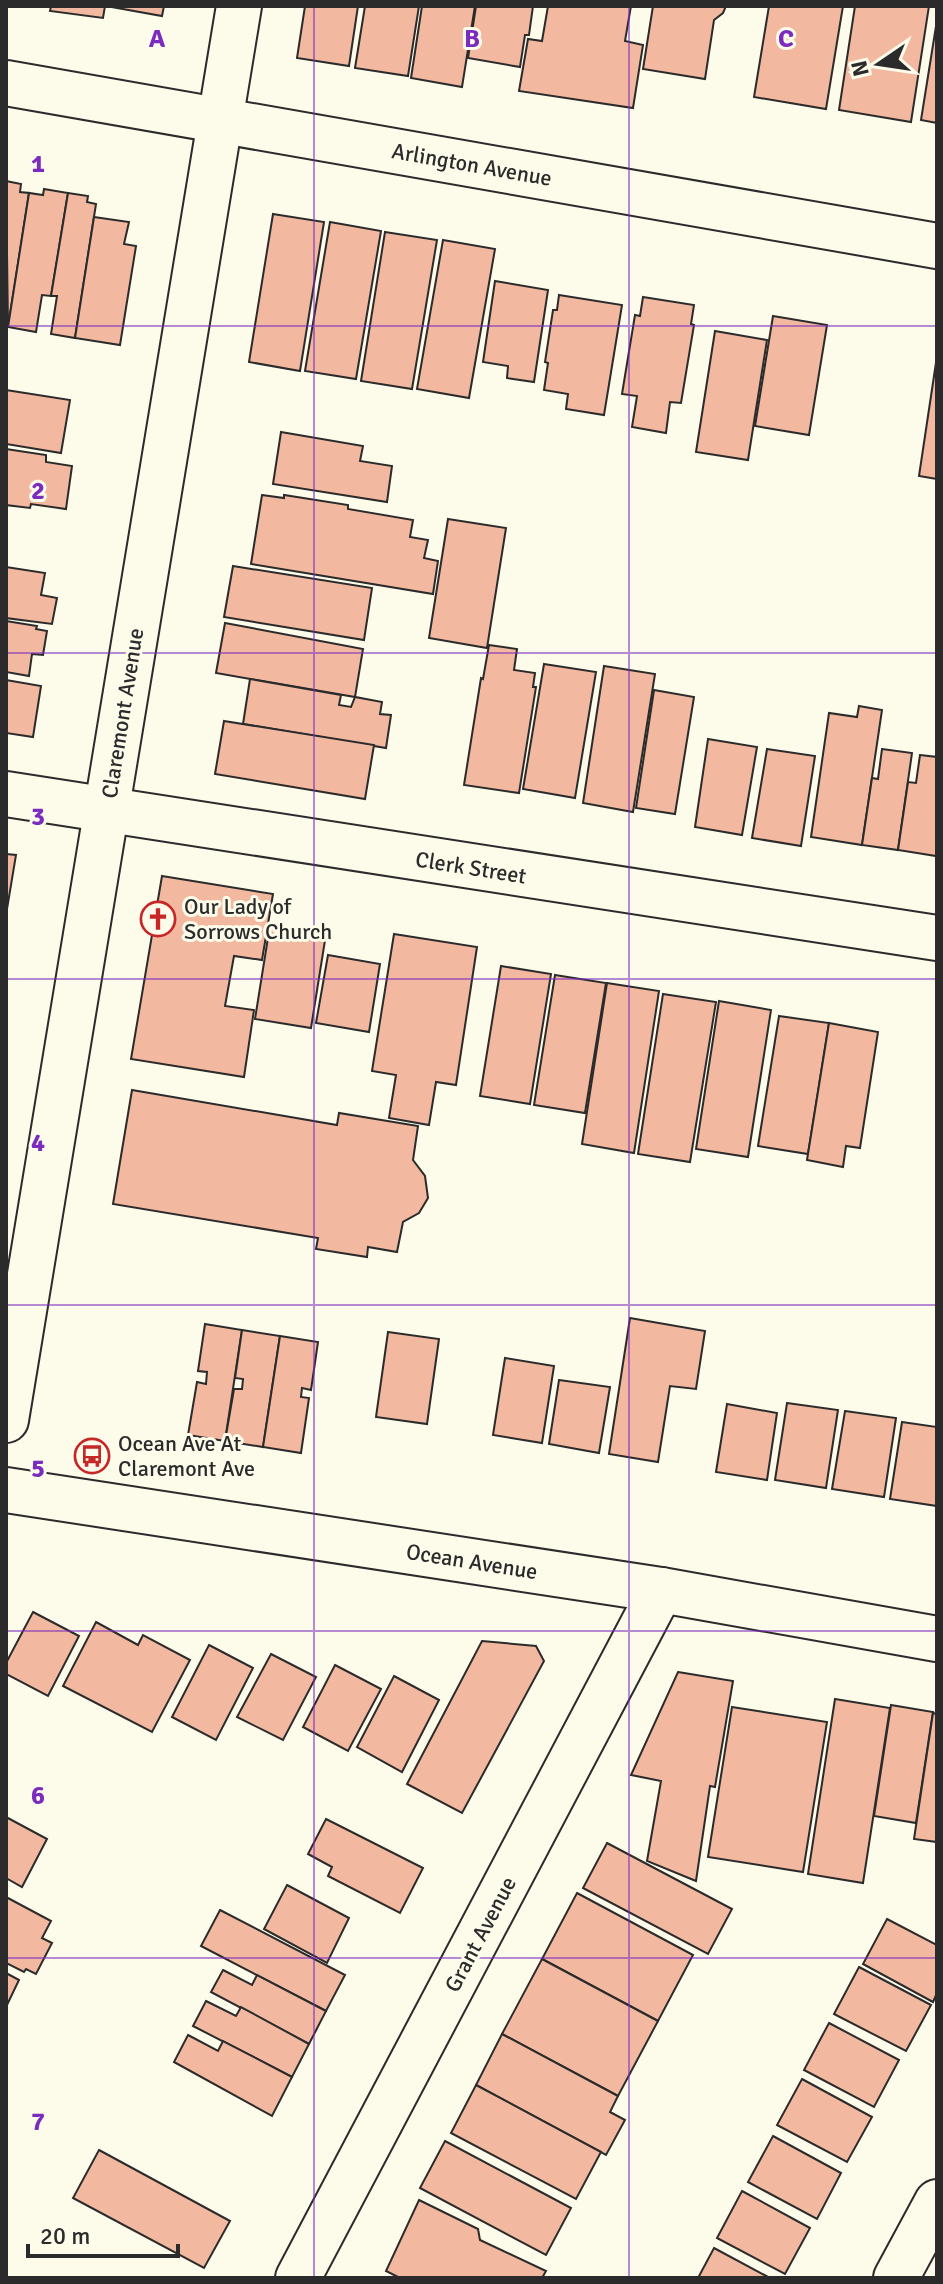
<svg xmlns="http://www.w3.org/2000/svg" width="943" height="2284" viewBox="0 0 943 2284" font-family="Signika,sans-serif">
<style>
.building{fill:#f2b8a0;stroke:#2b2b2b;stroke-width:2}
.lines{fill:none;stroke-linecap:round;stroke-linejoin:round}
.street-casing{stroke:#2b2b2b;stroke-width:48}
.secondary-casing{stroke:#2b2b2b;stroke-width:48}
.street{stroke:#fdfbea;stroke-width:44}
.secondary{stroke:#fdfbea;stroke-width:44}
.grid{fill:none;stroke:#7b2cbf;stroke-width:2;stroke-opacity:0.55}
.labels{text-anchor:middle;stroke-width:6;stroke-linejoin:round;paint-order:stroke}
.street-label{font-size:22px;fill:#2b2b2b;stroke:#fdfbea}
.poi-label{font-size:22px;fill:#2b2b2b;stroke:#fdfbea;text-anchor:start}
.grid-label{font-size:26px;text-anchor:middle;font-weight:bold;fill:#7b2cbf;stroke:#fdfbea;stroke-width:6;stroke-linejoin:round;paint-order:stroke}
</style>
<rect width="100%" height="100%" fill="#fdfbea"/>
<g class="building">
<polygon points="51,6 105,6 103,18 50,11"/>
<polygon points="106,6 164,6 162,16"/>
<polygon points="305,6 358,6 349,66 297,58"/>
<polygon points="365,6 419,6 408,76 355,68"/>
<polygon points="422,6 475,6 462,87 411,78"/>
<polygon points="476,6 533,6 529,35 525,35 520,67 468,58"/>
<polygon points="548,6 631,6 625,41 643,45 633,108 519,91 528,39 542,41"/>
<polygon points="653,6 726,6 723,13 714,20 705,79 643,69"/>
<polygon points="769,6 843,6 826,109 754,97"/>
<polygon points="855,6 929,6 911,122 839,110"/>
<polygon points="937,20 937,123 921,120"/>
<polygon points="6,181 21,184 20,192 29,193 8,327"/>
<polygon points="44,189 68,193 51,296 42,295 36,332 8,327 29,193 43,195"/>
<polygon points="68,193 88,196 87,202 96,204 75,338 51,334 57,296 51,296"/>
<polygon points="273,214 324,222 300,371 249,362"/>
<polygon points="94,217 129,222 124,244 136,246 120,345 75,338"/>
<polygon points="330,222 381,231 356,379 305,371"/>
<polygon points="385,232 437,240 412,389 361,381"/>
<polygon points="443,240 495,249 469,398 417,389"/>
<polygon points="495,281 548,290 534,382 507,378 508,366 483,362"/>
<polygon points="559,295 622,305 604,415 566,409 568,394 544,390 548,363 545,362 553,310 557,310"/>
<polygon points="643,297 694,305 691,324 694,325 681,403 670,402 666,433 632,427 637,396 622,394 635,315 640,316"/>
<polygon points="773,316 827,325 809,435 755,426"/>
<polygon points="715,331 767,340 748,460 696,452"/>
<polygon points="937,356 937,479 919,476"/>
<polygon points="6,390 70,400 61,453 6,444"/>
<polygon points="281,432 363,446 360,461 392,466 387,502 273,484"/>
<polygon points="6,449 46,455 46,462 72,466 66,509 31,504 30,508 6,505"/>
<polygon points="262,495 284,498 284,495 348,505 348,509 413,520 410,537 428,540 424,558 438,561 433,594 251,564"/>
<polygon points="448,519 506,528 487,648 429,638"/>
<polygon points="233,566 372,588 364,640 224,617"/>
<polygon points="6,567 45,573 41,595 57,598 52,624 6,618"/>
<polygon points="6,621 37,626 36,629 47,631 43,655 32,654 29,676 6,672"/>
<polygon points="225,623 363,649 355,697 216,673"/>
<polygon points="489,645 517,649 514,670 535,673 533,687 536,687 519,793 464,785 481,678 483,679"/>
<polygon points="544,664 596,672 575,798 523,789"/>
<polygon points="604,666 655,674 633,812 583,803"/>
<polygon points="250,679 341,695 339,705 351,707 355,697 382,702 380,714 391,715 386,748 243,724"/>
<polygon points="6,680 41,686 33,737 6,733"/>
<polygon points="654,690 694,697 675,814 636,808"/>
<polygon points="859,706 882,710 862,845 811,837 829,713 857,717"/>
<polygon points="224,721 374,745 365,799 215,774"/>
<polygon points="708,739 757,747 742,835 695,827"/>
<polygon points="767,749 815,756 801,846 752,838"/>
<polygon points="882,749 912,753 898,850 862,845 872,778 878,779"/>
<polygon points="920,755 937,757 936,856 898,850 908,782 916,783"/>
<polygon points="6,854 16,855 6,915"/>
<polygon points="162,876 273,894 262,960 234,956 225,1006 254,1010 244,1077 131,1059"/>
<polygon points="270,925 326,934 311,1028 255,1019"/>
<polygon points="394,934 477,947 456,1085 436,1082 429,1125 389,1118 396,1075 372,1071"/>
<polygon points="328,955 380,964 369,1032 316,1023"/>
<polygon points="501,966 551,974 530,1104 480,1096"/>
<polygon points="555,975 606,983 585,1113 534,1105"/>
<polygon points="607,983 659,991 634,1153 582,1144"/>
<polygon points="663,994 716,1002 690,1162 638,1154"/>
<polygon points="719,1001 771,1010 748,1157 696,1149"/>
<polygon points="779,1016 829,1023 808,1154 758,1146"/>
<polygon points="829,1023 878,1032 860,1148 846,1146 843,1167 807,1160"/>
<polygon points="132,1090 337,1125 339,1113 418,1126 413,1160 425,1176 428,1198 419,1213 403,1222 397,1252 368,1247 367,1257 316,1249 318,1238 113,1204"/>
<polygon points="630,1318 705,1331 696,1389 670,1386 658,1462 609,1454"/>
<polygon points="205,1324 242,1330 225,1441 188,1435 197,1382 206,1384 207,1372 198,1371"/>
<polygon points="242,1330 280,1336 263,1447 225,1441 234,1389 242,1389 243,1379 235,1378"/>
<polygon points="388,1332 439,1339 427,1424 376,1417"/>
<polygon points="280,1336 318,1342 311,1390 302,1388 301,1397 309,1398 301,1453 263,1447"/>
<polygon points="505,1358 554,1366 542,1443 493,1435"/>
<polygon points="559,1380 610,1387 599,1453 549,1444"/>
<polygon points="787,1403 838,1410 826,1488 775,1480"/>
<polygon points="727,1404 777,1413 767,1480 716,1472"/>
<polygon points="845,1411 896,1418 884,1497 832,1489"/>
<polygon points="902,1422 937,1427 937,1506 890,1499"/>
<polygon points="33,1612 79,1636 48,1696 6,1674 6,1663"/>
<polygon points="96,1622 138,1645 143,1635 190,1660 152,1732 63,1686"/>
<polygon points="482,1641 536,1646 544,1661 462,1813 407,1784"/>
<polygon points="209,1645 253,1668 216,1740 172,1717"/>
<polygon points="271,1654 316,1677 283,1740 237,1717"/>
<polygon points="335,1665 381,1689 348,1751 303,1727"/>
<polygon points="678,1672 733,1681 715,1787 710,1786 696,1881 647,1861 661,1781 631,1775"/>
<polygon points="394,1676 439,1700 402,1772 357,1747"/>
<polygon points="835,1699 890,1708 863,1883 808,1874"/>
<polygon points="891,1705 933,1712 916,1823 874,1816"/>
<polygon points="732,1707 827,1722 803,1872 708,1857"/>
<polygon points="933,1713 937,1714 937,1842 914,1839"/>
<polygon points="6,1817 47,1839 22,1887 6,1878"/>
<polygon points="326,1819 423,1868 400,1913 328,1876 332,1867 308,1854"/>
<polygon points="607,1843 732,1909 708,1954 583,1888"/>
<polygon points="287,1885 349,1918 327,1963 264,1929"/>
<polygon points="577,1893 693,1955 658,2021 542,1959"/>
<polygon points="6,1897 51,1921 42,1938 52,1943 36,1974 26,1969 24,1972 6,1963"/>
<polygon points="220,1910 345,1975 326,2011 201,1946"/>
<polygon points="887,1919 937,1945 937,1993 933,2002 863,1964"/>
<polygon points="542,1959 658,2021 618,2096 502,2034"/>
<polygon points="859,1967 931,2005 906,2051 834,2014"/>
<polygon points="223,1970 252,1985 257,1975 326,2011 309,2044 211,1992"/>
<polygon points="6,1973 19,1980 6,2007"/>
<polygon points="206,2001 236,2016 241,2007 309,2044 292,2077 193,2026"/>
<polygon points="829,2023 899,2060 874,2107 804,2070"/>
<polygon points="502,2034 618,2096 610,2112 625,2120 606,2155 476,2085"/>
<polygon points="188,2035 218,2051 223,2041 292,2077 272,2116 174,2062"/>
<polygon points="802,2079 872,2117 847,2162 777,2125"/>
<polygon points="476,2085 601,2152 576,2199 451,2133"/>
<polygon points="773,2136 841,2173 817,2219 748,2182"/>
<polygon points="445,2141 571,2208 546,2255 420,2188"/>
<polygon points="99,2150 230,2221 204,2268 73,2198"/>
<polygon points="742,2191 810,2228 785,2274 717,2238"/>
<polygon points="419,2200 478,2229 480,2240 546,2271 542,2278 400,2278 386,2271"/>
<polygon points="714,2248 770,2278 698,2278"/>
</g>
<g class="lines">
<g class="street-casing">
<g id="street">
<polyline points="6,794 937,938"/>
<polyline points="6,1420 239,6"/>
<polyline points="298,2278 661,1590"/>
<polyline points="896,2278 937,2202"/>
</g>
</g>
<g class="secondary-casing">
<g id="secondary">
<polyline points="6,83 937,246"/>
<polyline points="6,1490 661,1590 937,1639"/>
</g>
</g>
<use href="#street" class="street"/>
<use href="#secondary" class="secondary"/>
</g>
<path class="grid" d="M314 6V2278M629 6V2278M6 326H937M6 653H937M6 979H937M6 1305H937M6 1631H937M6 1958H937"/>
<defs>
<g id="church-ring" transform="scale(1.8)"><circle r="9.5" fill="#fdfbea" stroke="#c62828" stroke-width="1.5"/><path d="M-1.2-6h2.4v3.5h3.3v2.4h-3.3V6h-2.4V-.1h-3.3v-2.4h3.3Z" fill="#c62828"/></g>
<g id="bus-ring" transform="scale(1.8)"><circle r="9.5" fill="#fdfbea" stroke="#c62828" stroke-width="1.5"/><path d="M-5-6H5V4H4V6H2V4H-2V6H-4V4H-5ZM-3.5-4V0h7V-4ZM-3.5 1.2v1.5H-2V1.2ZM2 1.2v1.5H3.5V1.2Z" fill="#c62828"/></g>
</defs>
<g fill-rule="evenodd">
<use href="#church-ring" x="158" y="919"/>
<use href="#bus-ring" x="92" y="1456"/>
</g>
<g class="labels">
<g class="street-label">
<text transform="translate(472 164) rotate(10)" y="8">Arlington Avenue</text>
<text transform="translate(122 713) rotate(-81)" y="8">Claremont Avenue</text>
<text transform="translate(471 867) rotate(9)" y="8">Clerk Street</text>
<text transform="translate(472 1561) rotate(9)" y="8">Ocean Avenue</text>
<text transform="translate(480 1934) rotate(-62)" y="8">Grant Avenue</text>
</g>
<g class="poi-label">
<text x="184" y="914">Our Lady of<tspan x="184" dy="25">Sorrows Church</tspan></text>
<text x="118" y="1451">Ocean Ave At<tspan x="118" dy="25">Claremont Ave</tspan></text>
</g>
</g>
<g class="grid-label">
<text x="157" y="47">A</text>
<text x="472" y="47">B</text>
<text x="786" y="47">C</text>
<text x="38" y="172">1</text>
<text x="38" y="499">2</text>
<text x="38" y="825">3</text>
<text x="38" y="1151">4</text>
<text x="38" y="1477">5</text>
<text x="38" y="1804">6</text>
<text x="38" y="2130">7</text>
</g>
<rect width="943" height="2284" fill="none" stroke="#2b2b2b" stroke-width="16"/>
<g transform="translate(879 64) rotate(257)" stroke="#fdfbea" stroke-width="6" paint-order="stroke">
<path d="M0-6L14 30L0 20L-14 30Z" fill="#2b2b2b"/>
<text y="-12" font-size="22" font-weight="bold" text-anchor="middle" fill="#2b2b2b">N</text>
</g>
<path d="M28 2244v12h150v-12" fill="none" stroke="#2b2b2b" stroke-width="4"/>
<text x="40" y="2244" font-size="24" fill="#2b2b2b" stroke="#fdfbea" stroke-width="6" paint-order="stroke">20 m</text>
</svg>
